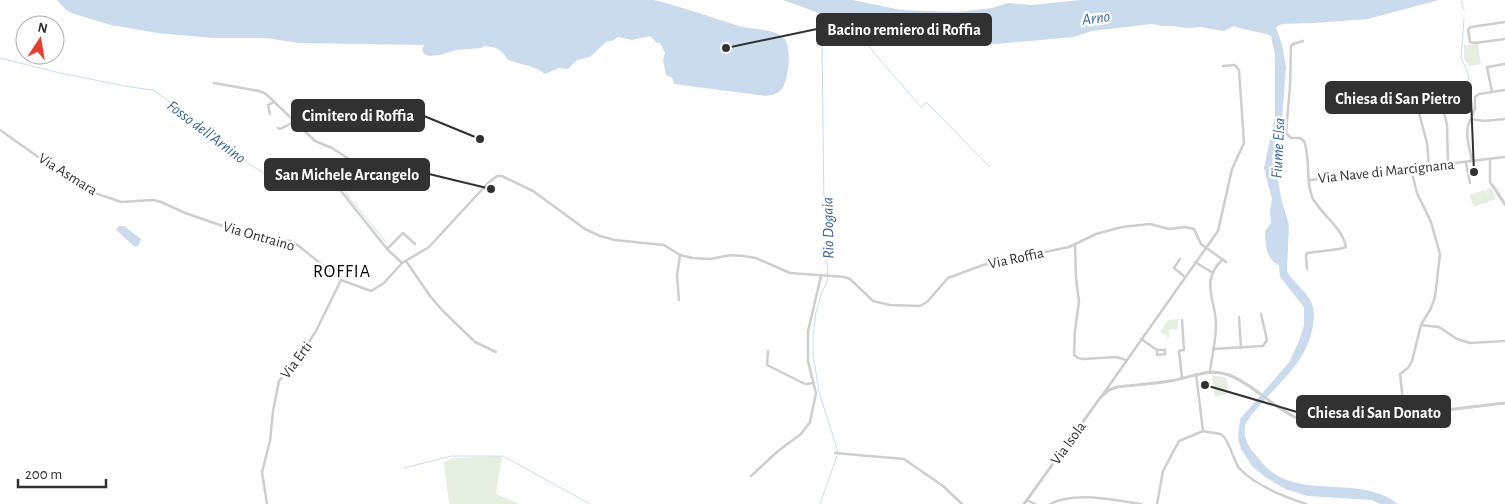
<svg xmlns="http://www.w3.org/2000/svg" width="1505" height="504" viewBox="0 0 1505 504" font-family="'Alegreya Sans',sans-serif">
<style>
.green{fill:#e5eedf}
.water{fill:#cbdbee}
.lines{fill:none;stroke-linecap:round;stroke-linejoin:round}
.stream{stroke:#cbdbee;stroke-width:1}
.minor{stroke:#cecece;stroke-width:2.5}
.tertiary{stroke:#cecece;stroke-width:3}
.labels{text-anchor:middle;stroke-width:5;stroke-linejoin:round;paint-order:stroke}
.street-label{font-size:15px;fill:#313131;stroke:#fff}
.water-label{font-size:16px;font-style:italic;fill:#3b6696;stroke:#fff}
.quarter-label{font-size:18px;letter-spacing:1px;fill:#000;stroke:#fff}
.leader{fill:none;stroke:#313131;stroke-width:2}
.callout-dot{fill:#313131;stroke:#fff;stroke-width:2}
.callout{fill:#313131;stroke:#313131;stroke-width:2}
.callout-label{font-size:16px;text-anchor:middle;font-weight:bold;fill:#fff}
</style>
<rect width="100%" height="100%" fill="#fff"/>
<g class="green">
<polygon points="1478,44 1481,64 1469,66 1464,58 1464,45"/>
<polygon points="1491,187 1496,199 1474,207 1469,195 1485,190 1488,196 1486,190"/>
<polygon points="1178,319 1178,329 1169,330 1169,338 1160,332 1168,320"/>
<polygon points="1212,375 1227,378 1228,393 1215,397"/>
<polygon points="502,456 496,494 518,503 517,504 449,504 444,462 453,458"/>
</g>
<g class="water">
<path d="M57 0H654C683 7 710 17 739 26 752 30 772 28 783 37 793 45 789 83 780 91 776 95 770 95 766 96L674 84 672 78 666 75 663 60 665 53 660 43H657L650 36 632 40 618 37 612 41H607L590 57 577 60 568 69 559 68 545 74C534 65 519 65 507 59 501 48 496 47 484 46L481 48 456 50 440 55 429 56 424 54 422 50 424 45 299 43 266 38H213L157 33 111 25 71 13 65 9Z"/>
<path d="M783 0H853L901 10 958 12 992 8 1008 3 1031 5 1080 0H1439L1368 19 1314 23 1282 24 1276 27 1282 45 1286 67 1282 121 1276 170 1282 202 1289 224 1287 271C1293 283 1307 291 1312 304 1315 312 1314 323 1312 331 1303 370 1267 391 1246 423 1242 434 1247 446 1255 454 1263 465 1274 476 1287 480 1323 493 1366 479 1398 504H1380L1372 500 1308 496 1285 489 1265 477 1252 466 1241 449 1238 438 1240 419 1290 361 1300 338 1304 325V307L1280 277 1279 266C1265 257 1266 246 1265 231L1271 223 1270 211 1272 199 1264 168 1275 116V55L1271 36C1259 31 1246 31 1234 26L1224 31 1200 27 1187 28 1173 26H1163L1152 24 1092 31 1074 37 995 44 911 34 890 29 860 28Z"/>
<polygon points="119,226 124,226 141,239 138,246 135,247 116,230"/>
</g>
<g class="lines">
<g class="stream">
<polyline points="1461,0 1464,10"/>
<polyline points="820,14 822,40 824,216 828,279 821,295 816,312 813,336 813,354 819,392 838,452"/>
<polyline points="1464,19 1461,58 1468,73 1470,90"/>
<polyline points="855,26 875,54 922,108 926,102 990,167"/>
<polyline points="0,58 60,73 130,87 153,90 210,130 246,162 260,171 267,174 278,175 300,183 336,182 343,185 347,195 386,242"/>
<polyline points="1494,185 1505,202"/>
<polyline points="404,468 451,456 503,456 590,504"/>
<polyline points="820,504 837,456"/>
</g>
<g class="minor">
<polyline points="1505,22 1471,27 1468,29 1470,42 1475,43 1505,39"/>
<path d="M1303 41 1293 44 1291 46 1290 86 1286 133 1291 138H1300L1304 141C1311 158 1305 183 1313 199 1323 216 1342 227 1346 247L1339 249 1307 253 1306 256 1307 269"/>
<path d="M214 83 259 91 266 94 315 141 332 148 349 159 355 166C353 174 343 179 340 187L341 191 387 249 402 263"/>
<polyline points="1492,92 1487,67 1505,64"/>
<polyline points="1442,105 1447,124 1448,164"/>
<polyline points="270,114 268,105 274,102"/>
<polyline points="1471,119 1475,108 1475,97 1479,94 1505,90"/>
<polyline points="278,128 280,129 294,122"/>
<polyline points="0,130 68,178 95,193 121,202 153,200 161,202 185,213 246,234 291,241 300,247 341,280 371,291 384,283 402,263 429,247 488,183 497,176 502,176 533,191 585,229 600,236 615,240 664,245 680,255 693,258 710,259 731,255 743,256 756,258 790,273 845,277 850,279 873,301 890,305 920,306 927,302 948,278 983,265 1069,247 1096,234 1122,227 1150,224 1169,229 1185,227 1194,229 1201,244 1226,262"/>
<polyline points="1490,159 1490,182 1505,205"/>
<path d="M1472 161C1470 148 1463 131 1471 119L1484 121 1505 119"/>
<polyline points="1466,163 1470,183"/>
<polyline points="1429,166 1427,143 1419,113 1449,104"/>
<polyline points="1310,180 1505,157"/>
<polyline points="1075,245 1076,278 1079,302 1075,330 1074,355 1078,358 1083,359 1117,357 1126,360"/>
<polyline points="387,249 403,233 415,244"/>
<polyline points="1180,259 1174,268 1185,277"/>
<polyline points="406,261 430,296 442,310 475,342 496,352"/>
<polyline points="1195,262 1213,273"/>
<polyline points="679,300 677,276 680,255"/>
<polyline points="1239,317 1241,348"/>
<polyline points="1421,325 1439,327 1457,339 1470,343 1505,341"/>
<polyline points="1141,339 1157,350 1165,350"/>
<polyline points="1213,349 1263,346 1267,340 1261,314"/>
<polyline points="768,351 767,365 805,384 813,383"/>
<polyline points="1157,351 1157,355 1165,354 1165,350"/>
<path d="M1210 371C1212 356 1216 340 1216 325 1216 299 1199 282 1223 259"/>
<polyline points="1182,378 1179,351 1184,350 1182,320"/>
<polyline points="1101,397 1218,231 1232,169 1244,143 1239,70 1235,65 1223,66"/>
<polyline points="1407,414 1403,402 1400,374 1408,368 1412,361 1421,325 1431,308 1435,297 1440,254 1431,222 1417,193 1411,169"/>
<path d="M1203 431C1209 433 1217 432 1222 435 1230 440 1233 462 1240 469 1256 486 1285 497 1306 504"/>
<polyline points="835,453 904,459 943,486 962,504"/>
<polyline points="751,476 778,451 801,434 810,422 816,393 808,361 808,331 821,276"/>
<polyline points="1027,500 1035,504"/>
<polyline points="267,504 262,472 270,441 273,411 279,381 297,360 316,331 341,280"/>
<path d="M1050 504C1075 491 1114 500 1141 504"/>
<polyline points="1157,504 1163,471 1179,441 1203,431 1196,374"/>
</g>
<path class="tertiary" d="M1024 504 1100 398 1109 390 1117 387C1134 385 1152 384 1170 381 1191 378 1208 367 1229 375 1257 386 1280 415 1308 422 1314 424 1320 423 1327 424L1505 403"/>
</g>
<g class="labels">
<g class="street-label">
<text transform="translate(1386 171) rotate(-6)" y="5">Via Nave di Marcignana</text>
<text transform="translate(68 174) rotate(32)" y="5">Via Asmara</text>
<text transform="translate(259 236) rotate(16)" y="5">Via Ontraino</text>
<text transform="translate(1016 258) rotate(-12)" y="5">Via Roffia</text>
<text transform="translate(296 360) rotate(-53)" y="5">Via Erti</text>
<text transform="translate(1068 443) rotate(-54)" y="5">Via Isola</text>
</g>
<g class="water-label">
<text transform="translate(1096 17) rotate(-7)" y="6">Arno</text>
<text transform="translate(207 131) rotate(37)" y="6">Fosso dell'Arnino</text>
<text transform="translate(1277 148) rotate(-87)" y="6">Fiume Elsa</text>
<text transform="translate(827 228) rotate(-91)" y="6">Rio Dogaia</text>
</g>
<g class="quarter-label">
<text x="342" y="277">ROFFIA</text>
</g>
</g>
<path class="leader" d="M726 48L817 29M1474 172L1471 98M480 139L424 116M491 189L429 174M1205 385L1297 412"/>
<g class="callout-dot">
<circle cx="726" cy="48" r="5"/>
<circle cx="1474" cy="172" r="5"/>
<circle cx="480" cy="139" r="5"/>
<circle cx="491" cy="189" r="5"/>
<circle cx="1205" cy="385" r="5"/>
</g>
<g class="callout">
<rect x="817" y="14" width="174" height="31" rx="5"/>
<rect x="1326" y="82" width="145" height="31" rx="5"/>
<rect x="292" y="100" width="132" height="31" rx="5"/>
<rect x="265" y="159" width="164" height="31" rx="5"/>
<rect x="1297" y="396" width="153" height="31" rx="5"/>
</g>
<g class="callout-label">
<text x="904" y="35">Bacino remiero di Roffia</text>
<text x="1398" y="104">Chiesa di San Pietro</text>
<text x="358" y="121">Cimitero di Roffia</text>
<text x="347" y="180">San Michele Arcangelo</text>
<text x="1374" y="418">Chiesa di San Donato</text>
</g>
<g transform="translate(40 40) rotate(12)"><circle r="24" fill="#ffffff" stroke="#adadad"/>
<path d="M0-4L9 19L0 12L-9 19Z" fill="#eb3c30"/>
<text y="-8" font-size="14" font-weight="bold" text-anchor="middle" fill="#313131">N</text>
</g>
<path d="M18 479v8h88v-8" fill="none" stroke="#313131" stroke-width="2.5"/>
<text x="25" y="479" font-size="15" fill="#313131" stroke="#ffffff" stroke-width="4" paint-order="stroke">200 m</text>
</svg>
